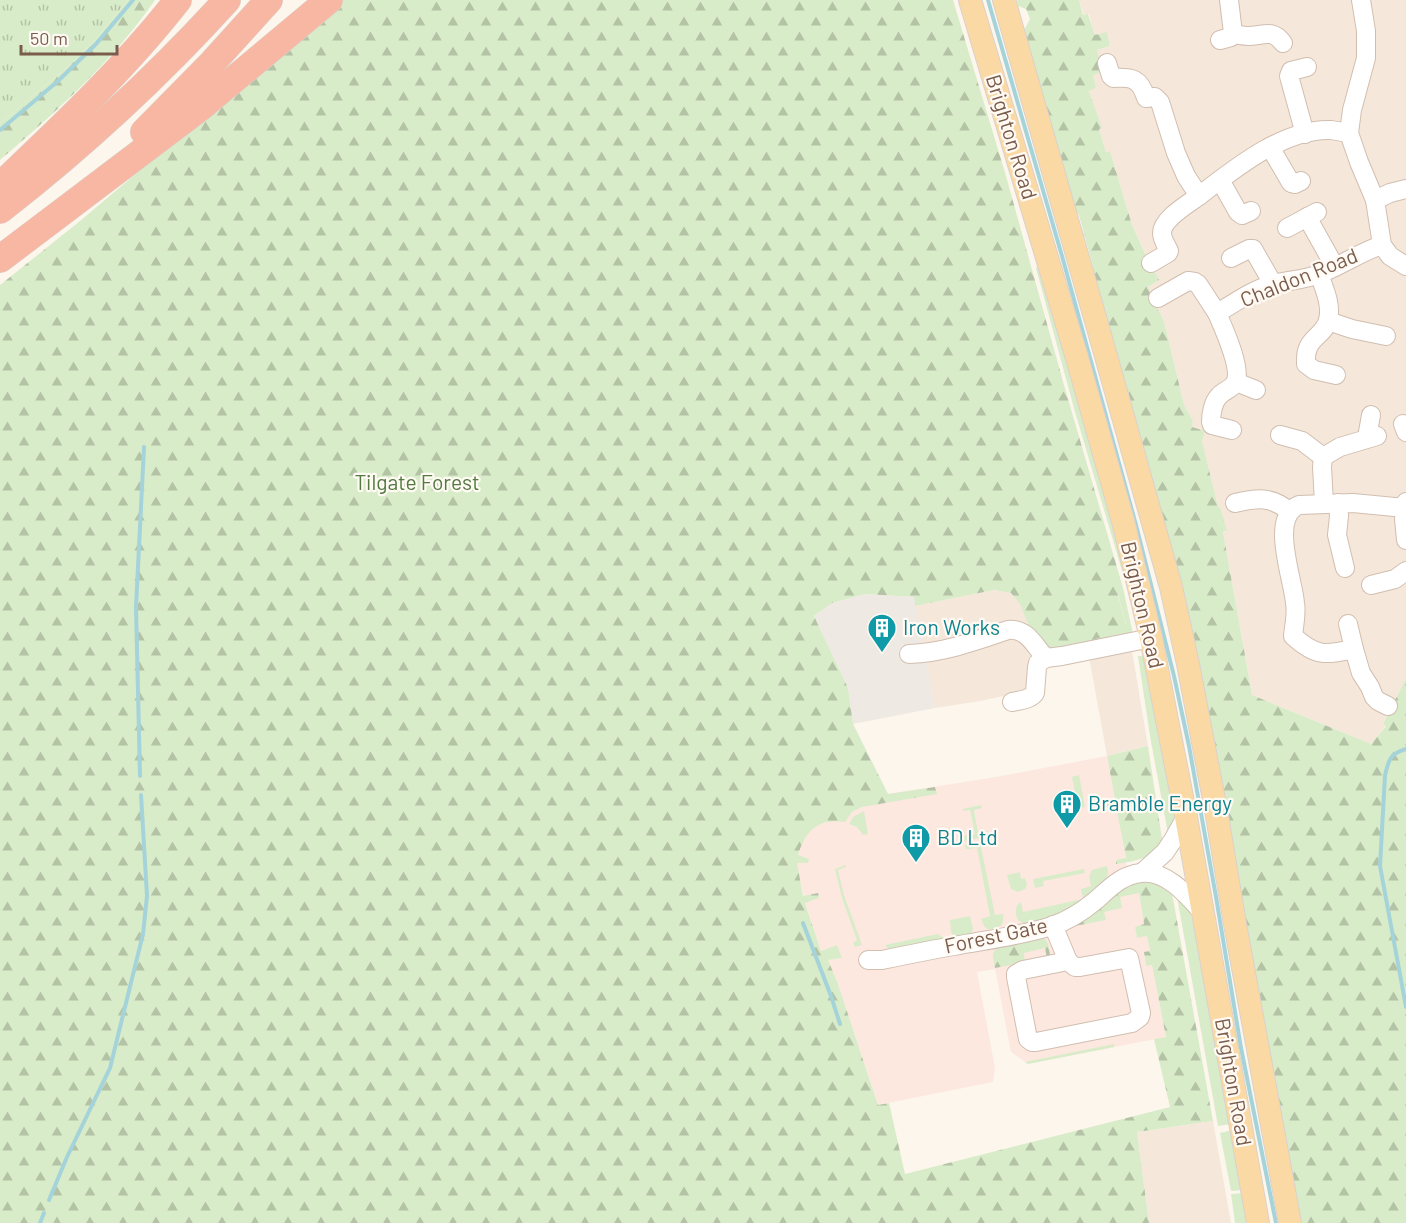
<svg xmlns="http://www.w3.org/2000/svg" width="1406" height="1223" viewBox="0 0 1406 1223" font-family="Barlow,sans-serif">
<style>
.residential{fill:#f5e8da}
.commercial{fill:#fde8e0}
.industrial{fill:#efe9e4}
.green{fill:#d8ecc9}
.forest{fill:url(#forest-firs)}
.park{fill:url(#park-tufts)}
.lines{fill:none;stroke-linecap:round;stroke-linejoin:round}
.stream{stroke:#a5d3da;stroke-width:4}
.minor-casing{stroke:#d1beb0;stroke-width:20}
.major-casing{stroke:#dad1cd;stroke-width:24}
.highway-casing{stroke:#dad1cd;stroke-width:28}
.minor{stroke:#fff;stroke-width:18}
.major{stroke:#fbd9a5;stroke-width:22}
.highway{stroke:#f7b7a3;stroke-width:27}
.labels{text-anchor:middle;stroke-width:4.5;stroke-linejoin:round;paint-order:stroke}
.street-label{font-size:21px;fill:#7a5c4d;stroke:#fffaf3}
.park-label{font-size:21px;fill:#537a41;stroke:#fffaf3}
.culture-label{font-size:21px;fill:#0d838f;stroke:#fffaf3;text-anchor:start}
</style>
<defs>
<pattern id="forest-firs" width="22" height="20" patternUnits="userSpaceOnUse" patternTransform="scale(1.5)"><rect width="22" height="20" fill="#d8ecc9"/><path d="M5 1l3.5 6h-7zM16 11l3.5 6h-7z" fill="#b4c2a5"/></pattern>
<pattern id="park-tufts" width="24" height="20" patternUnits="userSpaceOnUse" patternTransform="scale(1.5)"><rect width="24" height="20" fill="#d8ecc9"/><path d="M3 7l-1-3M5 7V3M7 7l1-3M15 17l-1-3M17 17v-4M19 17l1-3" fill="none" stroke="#b4c2a5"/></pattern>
</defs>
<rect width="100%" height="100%" fill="#fdf6ec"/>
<g class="residential">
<polygon points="1079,0 1406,0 1406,678 1383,723 1386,725 1371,744 1252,695 1223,532 1226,532 1220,507 1218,508 1202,441 1205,431 1192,427 1193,421 1184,405 1164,321 1152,298 1153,296 1148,287 1159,280 1152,272 1146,260 1147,258 1132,225 1110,151 1106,152 1099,129 1101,127 1089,90 1096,88 1092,75 1097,50 1110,46 1107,33 1095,36 1089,14 1084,15"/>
<polygon points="994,590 1011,593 1021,604 1042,668 1042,688 980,701 935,708 915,606"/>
<polygon points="1132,651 1148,746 1107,756 1089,657"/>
<polygon points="1213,1121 1231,1223 1149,1223 1137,1132"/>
</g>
<polygon class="commercial" points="1107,756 1130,882 1139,893 1144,925 1135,927 1137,937 1147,936 1150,951 1144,953 1146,966 1152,965 1166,1037 1028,1064 1011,1052 995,969 977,972 995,1068 993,1082 878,1105 837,981 828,960 841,958 837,946 821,951 805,902 796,862 802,843 808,832 819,824 831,821 837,821 847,817 852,812 888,794 996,777"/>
<polygon class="industrial" points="865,594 914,597 935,708 853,724 848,688 814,616 832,603"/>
<g class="green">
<polygon points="1042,265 1097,452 1129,594 1075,412 1036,268"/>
<polygon points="1123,588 1133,634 1046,652 1045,647 1060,648 1126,625 1118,594"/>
<polygon points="1138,656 1143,656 1178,814 1168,834 1150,736"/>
<polygon points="1079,775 1085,807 1078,808 1072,777"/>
<polygon points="981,805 982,808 974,810 978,833 988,831 989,836 964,841 963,836 975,834 970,810 963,811 963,809"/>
<polygon points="864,811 868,834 863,835 857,827 849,824 853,817"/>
<polygon points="990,840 991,844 981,847 995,915 1004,914 1002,925 993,929 987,929 984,926 981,919 990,916 977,848 966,849 965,845"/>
<polygon points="846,865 846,867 838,870 844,895 862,945 855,947 853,943 857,940 842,898 835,869"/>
<path d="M1107 866 1108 872 1106 883 1070 913 1029 923 1024 924 1018 920C1015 914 1014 906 1021 902L1023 912 1083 899 1081 889 1091 886 1089 876 1092 870Z"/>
<polygon points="1084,869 1085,873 1043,881 1044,886 1035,888 1033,879"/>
<polygon points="1020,872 1021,879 1025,878 1027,885 1025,889 1018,892 1011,889 1007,875"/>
<polygon points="1177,897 1189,906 1216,1021 1231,1124 1218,1126"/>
<polygon points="970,916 973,929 971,934 954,937 951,932 950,920"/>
<polygon points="938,934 948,941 889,950 885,945"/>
<polygon points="1114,1044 1114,1047 1028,1064 1025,1062"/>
<polygon points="1232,1130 1243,1190 1231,1191 1220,1133"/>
<polygon points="1244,1193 1248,1223 1235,1223 1231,1194"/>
</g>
<g class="forest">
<path d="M128 0H155C113 61 56 112 0 160V123L72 63 97 38Z"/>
<path d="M341 0H953L1006 176 1064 385 1123 588 1118 595 1126 626 1116 633 1065 648 1045 647 1029 627 1020 604 1011 593 994 590 915 606 914 597 865 594 832 603 814 616 848 688 853 724 888 794 935 787 937 794 862 807 852 812 845 822C818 818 806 830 798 855L809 859 808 863H797L803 896 818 893 819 898 805 903 821 951 837 945 842 958 828 960 837 981 878 1105 889 1103 905 1174 1170 1107 1154 1039 1166 1037 1152 965 1146 966 1144 952 1150 951 1147 936 1137 938 1135 927 1144 924 1139 893 1120 897 1122 908 1104 912 1106 920 1075 926 1070 924 1130 882 1152 881 1172 893 1213 1121 1137 1132 1149 1223H0V285L80 221Z"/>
<path d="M1017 0H1079L1083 15 1088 14 1095 35 1107 32 1110 46 1097 50 1102 72 1093 75 1096 88 1089 91 1102 128 1099 129 1106 152 1110 151 1132 225 1147 258 1146 260 1152 272 1154 271 1159 280 1148 287 1153 297 1152 298 1164 321 1184 405 1193 421 1192 427 1205 431 1202 441 1218 507H1220L1227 531 1223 532 1252 695 1371 744 1386 726 1383 724 1406 678V1223H1299L1201 687C1199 655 1194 635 1182 606L1091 279 1093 267 1079 215 1071 206 1021 36 1030 19 1026 9 1018 6Z"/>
<path d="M1148 746 1162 839C1156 859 1134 861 1116 864V860L1126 858 1116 807 1106 808 1105 803 1115 800 1107 756Z"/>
<path d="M1043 938C1049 941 1049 949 1050 955L1047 958 1045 948 1024 953 1025 962 995 968C993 959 990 951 1000 946Z"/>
</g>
<polygon class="park" points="0,0 128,0 97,38 72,63 0,123"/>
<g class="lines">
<g class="stream">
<polyline points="988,0 1062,256 1136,525 1174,676 1189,746 1216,897 1241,1048 1276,1223"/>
<polyline points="0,130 58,81 96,44 133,0"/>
<path d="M1406 749C1390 754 1389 759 1385 775L1380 866 1406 1007"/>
<polyline points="140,776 136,607 144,447"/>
<polyline points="803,923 831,996 840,1024"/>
<polyline points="49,1200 67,1157 110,1068 143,934 147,896 141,795"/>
<polyline points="40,1223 44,1213"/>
</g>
<g class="minor-casing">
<g id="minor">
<polyline points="1361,0 1366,31 1366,58 1352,110 1349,133 1359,162 1375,200 1382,245 1390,256 1406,266"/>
<path d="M1233 33C1238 35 1242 36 1248 36 1263 36 1272 28 1283 43"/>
<polyline points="1220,40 1231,37 1233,33 1229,0"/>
<path d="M1107 63 1111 76 1113 78C1132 77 1140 78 1146 98L1155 97 1160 102 1176 153 1186 176 1199 196C1234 169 1284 128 1331 130 1337 131 1343 132 1349 133"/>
<polyline points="1305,134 1289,76 1291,71 1307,67"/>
<polyline points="1270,147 1291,183 1295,184 1301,181"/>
<polyline points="1220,180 1238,212 1242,215 1251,211"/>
<polyline points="1375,200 1390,193 1406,189"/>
<polyline points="1307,217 1335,267"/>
<polyline points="1287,228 1317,212"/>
<polyline points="1231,258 1249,249 1253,249 1273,284"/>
<path d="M1151 263 1168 253 1169 251C1167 246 1162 240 1162 233 1162 219 1188 204 1199 196"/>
<path d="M1319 274C1324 288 1332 305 1328 320 1324 338 1304 336 1306 364L1314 370 1336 375"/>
<polyline points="1158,298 1188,281 1195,282 1198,284 1217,313"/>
<polyline points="1328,321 1352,329 1386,336"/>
<polyline points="1236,382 1256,390"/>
<polyline points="1403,424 1406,432"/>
<path d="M1232 430 1212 425 1211 422C1211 414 1213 402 1219 396 1224 390 1233 389 1236 381 1241 366 1223 327 1217 313 1235 303 1253 289 1274 284 1289 280 1305 280 1319 274 1341 266 1360 252 1382 245"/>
<polyline points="1280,435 1302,441 1323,457"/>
<polyline points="1369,438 1368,432 1371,415"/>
<polyline points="1406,502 1404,519 1406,540"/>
<path d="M1235 503C1257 498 1271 496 1289 511"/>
<polyline points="1324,503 1322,467 1323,457 1340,447 1377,436"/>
<polyline points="1338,503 1339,516 1337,535 1345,568"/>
<polyline points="1371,585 1395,579 1406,571"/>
<polyline points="1348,624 1354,649"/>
<path d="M909 654C943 653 976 641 1008 630 1028 628 1034 646 1046 658"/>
<path d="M1012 702C1020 700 1030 700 1035 693L1037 667 1038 663 1046 658 1062 656 1151 638"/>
<path d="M1388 706 1378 701 1374 697 1370 687 1361 673 1354 649C1325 655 1316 657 1293 636 1294 625 1297 614 1295 603 1293 578 1269 517 1299 505L1353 503 1405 508"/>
<polyline points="1143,872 1165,852 1173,840 1186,817"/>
<polyline points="1053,925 1068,961 1075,967 1080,967 1129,958 1141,1013 1140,1017 1132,1023 1036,1042 1032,1042 1028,1039 1016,977 1016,974 1023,970 1068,961"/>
<path d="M868 960H882C906 955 930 950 954 946 986 940 1020 936 1052 926 1067 921 1083 911 1095 901 1109 889 1121 875 1141 873 1167 870 1188 896 1203 913"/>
</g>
</g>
<g class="major-casing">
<g id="major">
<polyline points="970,0 1077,358 1123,521 1151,638 1186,817 1258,1223"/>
<polyline points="1004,0 1102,342 1171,587 1188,664 1216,810 1235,924 1290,1223"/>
</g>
</g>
<g class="highway-casing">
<g id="highway">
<polyline points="144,132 212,63 269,0"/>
<path d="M0 186C62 127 125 68 178 0"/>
<path d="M0 210C81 147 158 76 227 0"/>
<polyline points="0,259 201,107 329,0"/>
</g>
</g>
<use href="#minor" class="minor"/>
<use href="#major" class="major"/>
<use href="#highway" class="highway"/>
</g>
<defs>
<g id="building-pin" transform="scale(1.5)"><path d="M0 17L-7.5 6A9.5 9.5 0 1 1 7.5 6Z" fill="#0f9aa8" stroke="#fffaf3"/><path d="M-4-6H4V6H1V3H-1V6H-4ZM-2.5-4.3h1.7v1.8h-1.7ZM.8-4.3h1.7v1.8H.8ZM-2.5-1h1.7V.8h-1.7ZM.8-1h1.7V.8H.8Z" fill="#fff"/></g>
</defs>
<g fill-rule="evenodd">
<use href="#building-pin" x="882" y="628"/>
<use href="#building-pin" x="1067" y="804"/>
<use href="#building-pin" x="916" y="838"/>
</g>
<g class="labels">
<g class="street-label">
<text transform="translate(1011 137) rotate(73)" y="7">Brighton Road</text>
<text transform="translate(1299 278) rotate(-22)" y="7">Chaldon Road</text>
<text transform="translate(1142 605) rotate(77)" y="7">Brighton Road</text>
<text transform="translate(996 936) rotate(-12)" y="7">Forest Gate</text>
<text transform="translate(1233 1082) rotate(80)" y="7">Brighton Road</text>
</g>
<g class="park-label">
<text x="417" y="490">Tilgate Forest</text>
</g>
<g class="culture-label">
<text x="903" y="635">Iron Works</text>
<text x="1088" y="811">Bramble Energy</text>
<text x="937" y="845">BD Ltd</text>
</g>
</g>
<path d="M21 45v9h96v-9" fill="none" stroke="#7a5c4d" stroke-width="3"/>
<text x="30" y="45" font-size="18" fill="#7a5c4d" stroke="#fffaf3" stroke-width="4.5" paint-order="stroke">50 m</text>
</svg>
